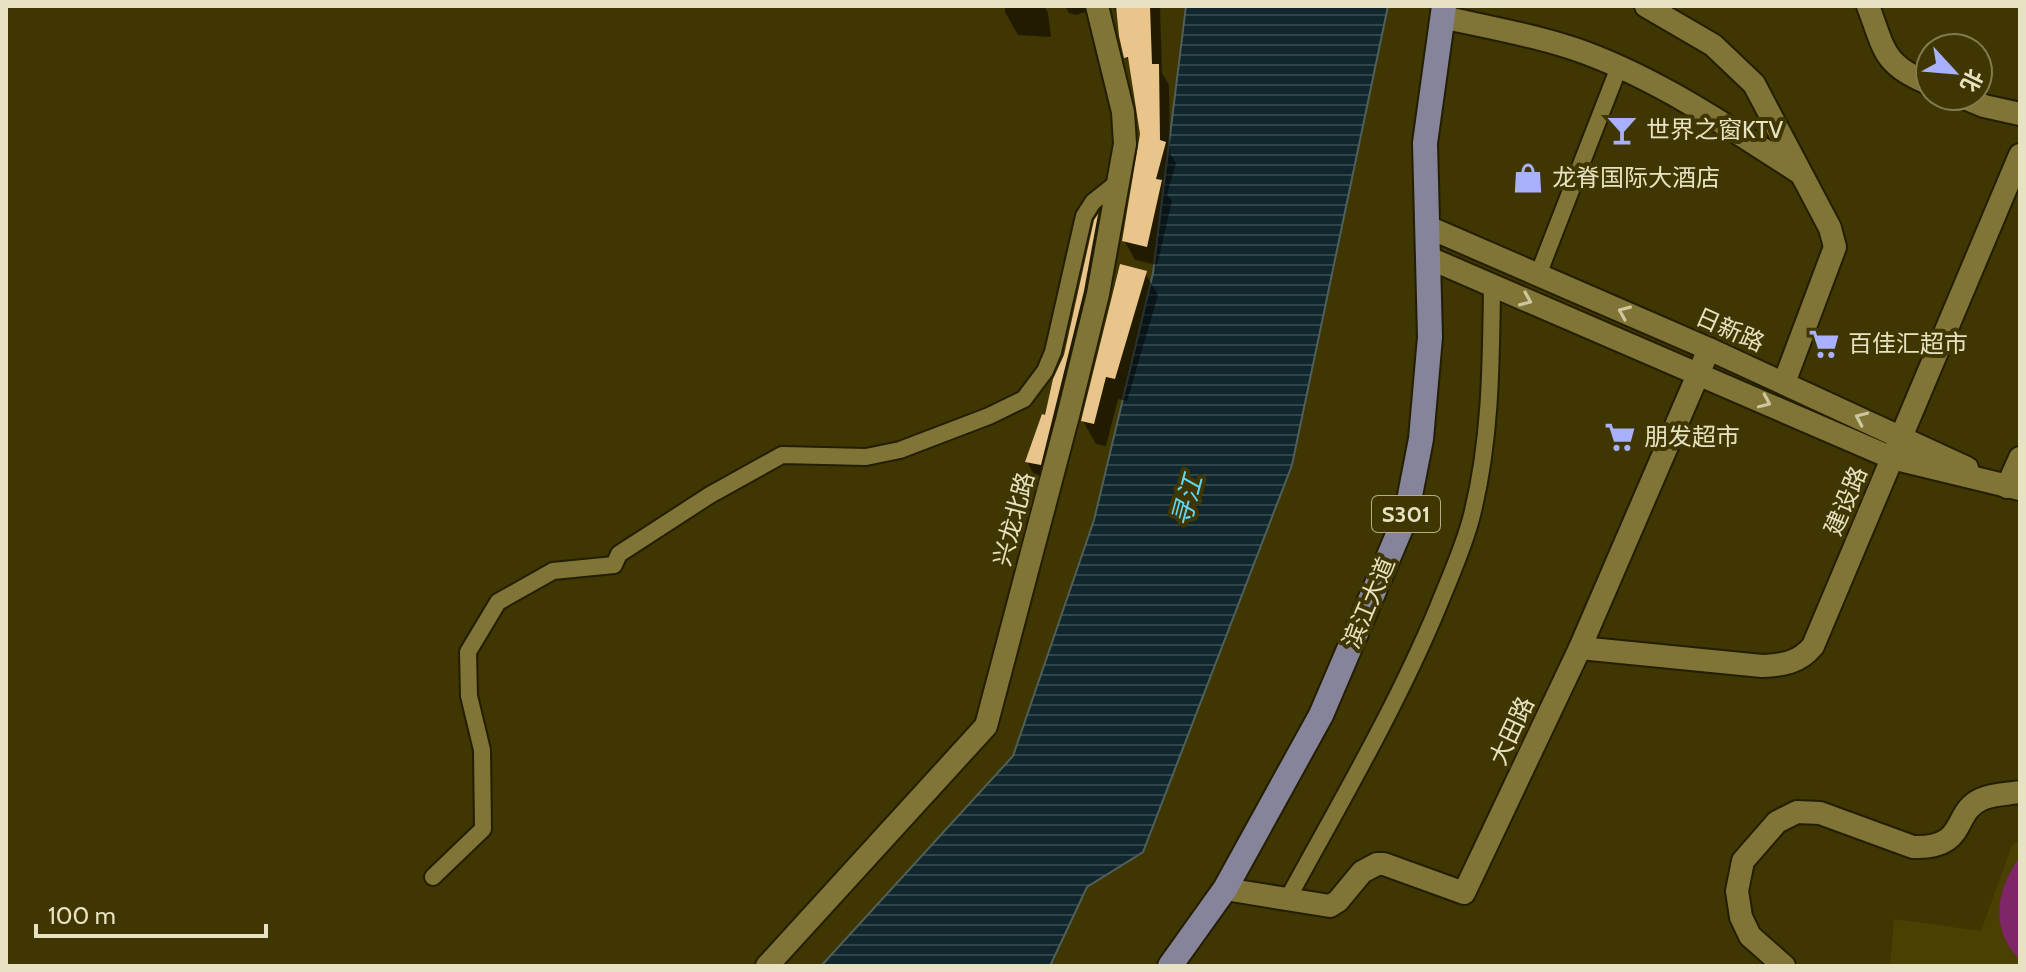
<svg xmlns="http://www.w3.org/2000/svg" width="2026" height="972" viewBox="0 0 2026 972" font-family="Cabin,'Noto Sans SC',sans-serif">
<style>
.built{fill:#4a4002}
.pitch{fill:#7e2668}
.water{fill:url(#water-rules);stroke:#505f5a;stroke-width:2}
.shadow{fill:#0007}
.building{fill:#e9c58b}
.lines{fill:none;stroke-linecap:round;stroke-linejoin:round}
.street-casing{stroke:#241e00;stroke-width:20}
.secondary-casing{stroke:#241e00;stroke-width:26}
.primary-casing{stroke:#241e00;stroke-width:28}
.street{stroke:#807536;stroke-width:16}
.secondary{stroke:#807536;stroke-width:22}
.primary{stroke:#85849a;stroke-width:24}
.oneway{stroke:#cdc79f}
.labels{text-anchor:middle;stroke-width:8;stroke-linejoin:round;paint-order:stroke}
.shield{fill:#3f3602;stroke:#b5ae88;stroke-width:2}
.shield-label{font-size:22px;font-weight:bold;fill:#e7e2c2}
.poi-label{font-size:24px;fill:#e7e2c2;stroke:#3f3602;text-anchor:start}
.street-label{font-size:24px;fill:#e7e2c2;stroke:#3f3602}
.water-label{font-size:26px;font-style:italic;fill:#64d8f9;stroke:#3f3602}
</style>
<defs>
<pattern id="water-rules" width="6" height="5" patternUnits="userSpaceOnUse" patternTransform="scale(2)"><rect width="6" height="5" fill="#0f272d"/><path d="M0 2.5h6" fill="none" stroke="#32464a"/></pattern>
</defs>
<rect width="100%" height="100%" fill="#3f3602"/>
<polygon class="built" points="2020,840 2020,966 1890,966 1894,919 1981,931 2012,845"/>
<path class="pitch" d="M2020 857 2018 901 2020 960C1989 929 1996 889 2020 857Z"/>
<polygon class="water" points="1186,6 1388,6 1292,465 1143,852 1087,887 1050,966 821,966 1013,756 1094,520 1153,273"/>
<g class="shadow">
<polygon points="1005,6 1044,6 1048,13 1051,37 1018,35 1005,12"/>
<polygon points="1065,6 1104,6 1076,15 1069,13"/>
<polygon points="1113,6 1160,6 1162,73 1169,85 1170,153 1176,163 1167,194 1172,201 1157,265 1135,260 1124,240 1142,134 1131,65 1126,57 1119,19"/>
<polygon points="1098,218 1110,239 1040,485 1027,462 1047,418 1066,355"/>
<polygon points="1145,273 1158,295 1127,401 1118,399 1106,446 1096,444 1083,421"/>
</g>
<g class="building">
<polygon points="1116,6 1150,6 1152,64 1159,64 1160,140 1166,142 1156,179 1162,180 1147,247 1122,241 1140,134 1128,57 1124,58 1119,36"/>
<polygon points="1098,214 1084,291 1041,465 1025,462 1042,414 1045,415 1053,379 1064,355 1094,220"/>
<polygon points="1120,264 1147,271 1115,379 1106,377 1094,424 1081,421"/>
</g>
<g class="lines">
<g class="street-casing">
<g id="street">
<polyline points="1538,275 1619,67"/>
<polyline points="433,877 483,829 482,750 469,696 468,652 498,602 553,571 614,565 619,554 710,495 782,455 866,457 900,450 989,416 1024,399 1045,371 1053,352 1084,216 1093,202 1118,182"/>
<path d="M1287 900C1340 803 1396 708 1438 607 1450 577 1464 547 1472 515 1491 439 1491 363 1492 285"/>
</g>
</g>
<g class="secondary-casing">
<g id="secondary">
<polyline points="1646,6 1713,45 1754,84 1830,228 1835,247 1784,383"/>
<path d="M1868 6C1885 51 1883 65 1930 84"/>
<path d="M1443 17C1490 28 1540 36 1586 53 1663 82 1732 129 1800 173"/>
<polyline points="1960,96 1984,106 2020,114"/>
<polyline points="1428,227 1709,349 1967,468"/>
<polyline points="1429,258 1892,458 2020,489"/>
<polyline points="2007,487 2020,458"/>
<path d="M1580 648 1762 666C1783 665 1799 663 1813 646L2020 155"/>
<polyline points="1225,889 1330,906 1338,901 1362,872 1377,864 1384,864 1464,893 1580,648 1709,349"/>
<polyline points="767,966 986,726 1068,416 1098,294 1125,144 1123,112 1097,6"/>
<path d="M1784 966 1750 936 1741 917 1737 891 1743 861 1777 822 1797 812 1820 813 1913 847C1969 849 1951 812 1982 799 1993 794 2008 794 2020 792"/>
</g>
</g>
<g class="primary-casing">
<polyline id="primary" points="1170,966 1225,889 1321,715 1406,516 1421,439 1430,337 1425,143 1444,6"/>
</g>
<use href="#street" class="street"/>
<use href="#secondary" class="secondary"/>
<use href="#primary" class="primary"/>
</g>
<defs><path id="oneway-chevron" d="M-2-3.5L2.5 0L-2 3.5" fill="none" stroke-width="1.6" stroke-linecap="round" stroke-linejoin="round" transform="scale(2)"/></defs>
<g class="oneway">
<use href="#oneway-chevron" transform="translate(1526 300) rotate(23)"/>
<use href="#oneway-chevron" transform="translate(1624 312) rotate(-157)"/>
<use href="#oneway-chevron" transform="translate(1765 402) rotate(24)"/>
<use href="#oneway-chevron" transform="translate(1861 418) rotate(-156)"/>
</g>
<defs>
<g id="bar-bare" transform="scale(2.4)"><path d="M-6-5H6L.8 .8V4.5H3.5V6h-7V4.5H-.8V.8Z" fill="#a9b0fc" stroke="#3f3602" stroke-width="2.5" paint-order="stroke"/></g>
<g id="shop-bare" transform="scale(2.4)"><path d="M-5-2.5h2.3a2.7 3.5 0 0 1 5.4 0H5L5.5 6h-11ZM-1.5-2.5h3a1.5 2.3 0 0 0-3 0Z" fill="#a9b0fc" stroke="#3f3602" stroke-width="2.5" paint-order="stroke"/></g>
<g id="supermarket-bare" transform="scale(2.4)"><path d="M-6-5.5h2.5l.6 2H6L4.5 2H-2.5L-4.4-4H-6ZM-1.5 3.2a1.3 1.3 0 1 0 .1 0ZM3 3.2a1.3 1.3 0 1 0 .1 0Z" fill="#a9b0fc" stroke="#3f3602" stroke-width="2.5" paint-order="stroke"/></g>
</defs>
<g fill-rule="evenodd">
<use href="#bar-bare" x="1622" y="130"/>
<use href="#shop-bare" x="1528" y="178"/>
<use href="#supermarket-bare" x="1824" y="344"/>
<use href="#supermarket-bare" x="1620" y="437"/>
</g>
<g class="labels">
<rect class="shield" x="1372" y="496" width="68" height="36" rx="6"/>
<g class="shield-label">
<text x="1406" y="522">S301</text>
</g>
<g class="poi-label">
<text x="1646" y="138">世界之窗KTV</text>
<text x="1552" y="186">龙脊国际大酒店</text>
<text x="1848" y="352">百佳汇超市</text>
<text x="1644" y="445">朋发超市</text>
</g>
<g class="street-label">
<text transform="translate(1730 330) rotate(24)" y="8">日新路</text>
<text transform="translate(1846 501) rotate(-67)" y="8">建设路</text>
<text transform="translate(1014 519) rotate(-75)" y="8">兴龙北路</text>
<text transform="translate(1369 603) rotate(-67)" y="8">滨江大道</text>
<text transform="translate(1512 731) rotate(-65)" y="8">大田路</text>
</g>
<g class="water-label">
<text transform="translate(1187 501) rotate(-75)" y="9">寻江</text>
</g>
</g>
<rect width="2026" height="972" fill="none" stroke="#e7e2c2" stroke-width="16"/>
<g transform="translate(1954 72) rotate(116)"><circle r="38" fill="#3f3602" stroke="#827b4f" stroke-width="2"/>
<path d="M0-6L14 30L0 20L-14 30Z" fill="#a9b0fc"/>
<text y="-12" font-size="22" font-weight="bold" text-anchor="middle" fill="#e7e2c2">北</text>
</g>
<path d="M36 924v12h230v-12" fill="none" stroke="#e7e2c2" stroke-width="4"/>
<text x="48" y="924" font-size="24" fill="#e7e2c2" stroke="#3f3602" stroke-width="6" paint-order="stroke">100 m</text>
</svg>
